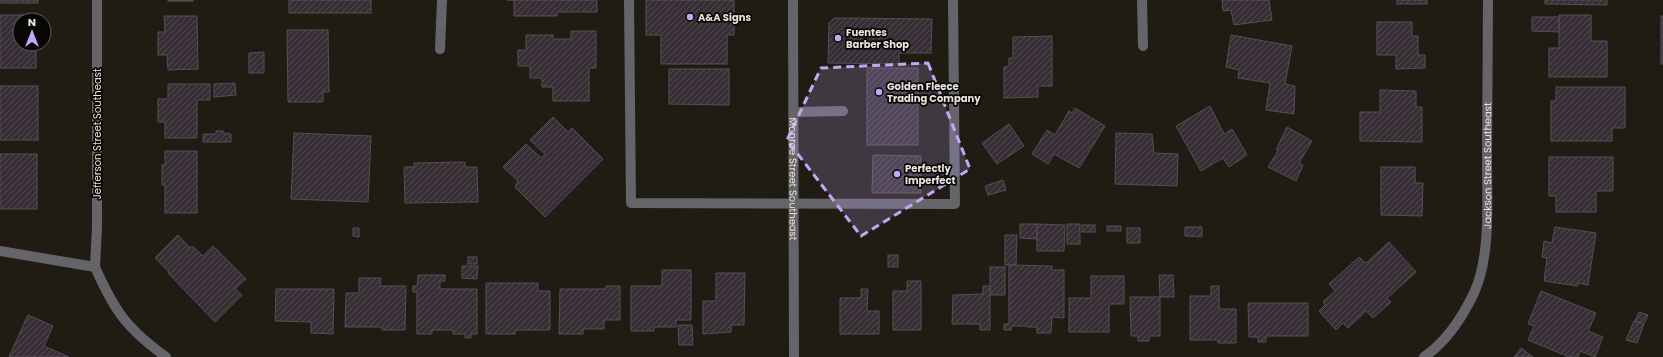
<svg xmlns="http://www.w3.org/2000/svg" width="1663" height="357" viewBox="0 0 1663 357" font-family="Poppins,sans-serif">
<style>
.building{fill:url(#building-hatch);stroke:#564e54}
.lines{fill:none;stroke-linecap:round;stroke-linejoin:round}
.minor{stroke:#656569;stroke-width:10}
.marked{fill:#bfa9f4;fill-opacity:0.2;stroke:#bfa9f4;stroke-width:3;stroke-dasharray:8 5;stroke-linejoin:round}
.poi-dot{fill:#bfa9f4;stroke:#080704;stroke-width:1.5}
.labels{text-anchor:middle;stroke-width:3.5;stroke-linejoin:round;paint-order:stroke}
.poi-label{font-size:10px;font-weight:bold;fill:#e7e4df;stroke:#080704;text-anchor:start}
.street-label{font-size:10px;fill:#e7e4df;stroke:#080704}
</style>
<defs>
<pattern id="building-hatch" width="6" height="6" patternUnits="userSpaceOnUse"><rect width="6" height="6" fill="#362e34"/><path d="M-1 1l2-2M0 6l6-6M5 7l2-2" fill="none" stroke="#534c51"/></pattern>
</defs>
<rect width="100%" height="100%" fill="#201c14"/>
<g class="building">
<rect x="0" y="0" width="38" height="3"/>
<rect x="168" y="0" width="25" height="1"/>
<rect x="289" y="0" width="82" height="13"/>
<polygon points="507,0 597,0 597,12 557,12 557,16 514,16 514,0"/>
<polygon points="646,0 734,0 734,35 727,35 727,64 661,64 661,35 646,35"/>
<polygon points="1222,0 1269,0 1272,20 1234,25 1231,10 1223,11"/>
<rect x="1397" y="0" width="30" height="4"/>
<polygon points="1545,0 1607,0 1607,5 1545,4"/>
<polygon points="0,15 36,15 36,20 20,20 20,44 36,44 36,68 0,68"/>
<polygon points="1559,15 1591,15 1591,41 1607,41 1607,77 1549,77 1549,48 1559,48"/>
<polygon points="164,16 197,16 198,69 168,70 167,55 158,55 158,32 165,32"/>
<rect x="1661" y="16" width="2" height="48"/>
<polygon points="1532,17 1559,17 1559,32 1532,31"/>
<polygon points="834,18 932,19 931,53 899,53 899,64 828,63 829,23"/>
<polygon points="1377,22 1412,22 1412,36 1418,36 1418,55 1425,55 1425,68 1396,69 1396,55 1377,55"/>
<polygon points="287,30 328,30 329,92 323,92 323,102 288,102"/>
<polygon points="571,31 596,31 596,68 589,68 589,101 553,101 553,87 542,87 542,78 530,78 530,66 518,66 518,50 526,50 526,35 553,35 553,39 571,39"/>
<polygon points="1231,35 1292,46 1285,84 1295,86 1294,114 1266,110 1270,83 1238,78 1239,70 1226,67"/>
<polygon points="1052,36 1052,86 1038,86 1038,97 1004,98 1004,67 1009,66 1009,58 1013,58 1013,37"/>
<polygon points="264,52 264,73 249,73 249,53"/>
<rect x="867" y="68" width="51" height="77"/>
<polygon points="669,69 729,69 729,105 669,104"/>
<polygon points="235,83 236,95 214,97 214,84"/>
<polygon points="168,84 210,84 210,100 197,100 197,138 165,138 165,122 158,122 158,99 168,99"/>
<rect x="0" y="86" width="38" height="54"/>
<polygon points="1556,87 1625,87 1625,128 1612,128 1612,141 1551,141 1551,101 1556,101"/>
<polygon points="1380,90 1416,91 1416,107 1422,107 1422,142 1360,141 1360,112 1380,112"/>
<polygon points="1210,106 1224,134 1232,129 1247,155 1229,167 1223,158 1201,171 1176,126"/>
<polygon points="1075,108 1105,126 1079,168 1054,154 1048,164 1032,154 1047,130 1055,135 1069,111 1072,113"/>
<polygon points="553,117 568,132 572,128 603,159 545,217 515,187 518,181 503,167 526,144 541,158 545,154 530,140"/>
<polygon points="1009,124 1024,146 997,164 982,143"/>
<polygon points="1287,127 1312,141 1299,163 1303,165 1296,181 1268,167 1278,151 1276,150"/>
<polygon points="216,131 223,131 224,133 231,134 231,142 203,142 203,134 216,134"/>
<polygon points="294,133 371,136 368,202 291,199"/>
<polygon points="1116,133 1152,134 1154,153 1178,154 1177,186 1115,184"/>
<polygon points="165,151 197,151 197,213 165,213 165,185 162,185 162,165 165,165"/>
<rect x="0" y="154" width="37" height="55"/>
<polygon points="873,155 921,156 921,193 872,193"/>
<polygon points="1549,157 1613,157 1613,191 1596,191 1596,212 1556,212 1556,196 1549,196"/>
<polygon points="465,162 465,167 477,167 478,202 405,203 404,167 414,167 414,163"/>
<polygon points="1381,167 1415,167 1415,183 1423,183 1422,216 1381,215"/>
<polygon points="1003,180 1006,190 988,195 985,186"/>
<polygon points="1020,224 1037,224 1037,239 1020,238"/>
<polygon points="1037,224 1065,225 1064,251 1037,251"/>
<rect x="1067" y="224" width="13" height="20"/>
<rect x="1082" y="225" width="13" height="7"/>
<rect x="1107" y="226" width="14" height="5"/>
<polygon points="1185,227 1202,227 1202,237 1185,236"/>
<polygon points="1555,227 1596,233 1588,285 1578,283 1578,286 1544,281 1547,258 1542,257 1544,241 1552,243"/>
<polygon points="353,228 359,228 359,237 353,236"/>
<rect x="1127" y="228" width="13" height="15"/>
<polygon points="178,235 190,248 192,246 203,256 213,246 246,279 235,289 242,295 215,322 168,273 169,272 155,258"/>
<polygon points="1005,235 1017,235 1016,265 1005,265"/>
<polygon points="1389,242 1416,272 1387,298 1391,302 1373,318 1366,311 1348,328 1343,323 1336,330 1319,311 1325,305 1323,302 1335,291 1329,284 1359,257 1366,263"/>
<rect x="888" y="255" width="10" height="12"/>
<rect x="468" y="257" width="9" height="7"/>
<polygon points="1009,265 1052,266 1052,270 1064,270 1064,318 1052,317 1051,333 1037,333 1037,327 1027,327 1026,326 1012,326 1011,330 1004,330 1004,324 1009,324"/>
<polygon points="462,266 478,266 477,279 462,278"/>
<rect x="990" y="267" width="15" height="28"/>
<polygon points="662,270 691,270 691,320 676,320 676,327 654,327 654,331 631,331 631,286 662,286"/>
<polygon points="716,273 745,273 744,325 731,325 731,332 703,334 703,301 716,301"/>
<polygon points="418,275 445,275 445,281 440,281 440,289 477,289 477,334 471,334 471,338 465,338 465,334 453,334 453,330 432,330 432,334 417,334 417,292 413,292 413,286 417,286"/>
<polygon points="1159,275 1173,275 1174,297 1160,297"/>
<polygon points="1091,276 1124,276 1124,304 1109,304 1109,332 1069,332 1069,298 1091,298"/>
<polygon points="359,278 381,278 380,286 406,286 405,330 382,330 382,327 345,327 346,293 359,293"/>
<polygon points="907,281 921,281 921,330 893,330 893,291 907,291"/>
<polygon points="486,283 538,283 538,291 550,291 550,330 515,330 515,334 486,334"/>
<polygon points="606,286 620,286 620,320 606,320 604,321 604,329 583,329 583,334 559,334 560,289 606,289"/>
<polygon points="983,286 990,286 990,330 980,330 980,324 952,324 953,295 983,294"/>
<polygon points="1211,286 1219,286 1219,309 1236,309 1236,343 1218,343 1218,340 1190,340 1190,296 1211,296"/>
<polygon points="276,289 334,289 333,334 311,333 311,322 275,321"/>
<polygon points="861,289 868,289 867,311 879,311 879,334 840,334 840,298 861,298"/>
<polygon points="1541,291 1596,313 1588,331 1603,337 1595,357 1580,351 1578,357 1569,357 1528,340 1534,326 1528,324"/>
<polygon points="1130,297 1160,297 1160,336 1149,336 1149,341 1138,341 1138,336 1131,336"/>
<polygon points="1248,303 1308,303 1308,336 1266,336 1266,342 1258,342 1258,337 1249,337"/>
<polygon points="1639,312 1648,315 1644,324 1635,321"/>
<polygon points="28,315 53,326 44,346 69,357 9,357"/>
<polygon points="1634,321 1644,324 1637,343 1626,340"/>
<polygon points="678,325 692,325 693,345 679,345"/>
<polygon points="1521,348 1533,357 1514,357"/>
</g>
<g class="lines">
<g class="minor">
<polyline points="629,0 631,203 955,204 953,0"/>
<path id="s1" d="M793 0 794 357"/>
<polyline points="1142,0 1143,46"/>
<polyline points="440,49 442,0"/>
<polyline points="794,112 843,111"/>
<path d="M0 251 95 267C103 285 112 304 124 319 135 333 151 346 166 357"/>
<polyline points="95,267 97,227 97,0"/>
<path id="s2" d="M1424 357C1446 342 1463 316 1474 293 1491 256 1487 201 1487 161 1487 107 1488 54 1488 0"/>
</g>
</g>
<path class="marked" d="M928 63 970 169 861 236 787 140 821 68Z"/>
<g class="poi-dot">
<circle cx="690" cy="17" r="4"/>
<circle cx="838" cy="38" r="4"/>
<circle cx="879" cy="92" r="4"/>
<circle cx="897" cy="174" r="4"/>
</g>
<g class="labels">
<g class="poi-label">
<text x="698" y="21">A&amp;A Signs</text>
<text x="846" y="36">Fuentes<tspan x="846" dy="12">Barber Shop</tspan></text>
<text x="887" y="90">Golden Fleece<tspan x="887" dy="12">Trading Company</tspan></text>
<text x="905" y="172">Perfectly<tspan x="905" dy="12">Imperfect</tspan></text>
</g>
<g class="street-label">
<text transform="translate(97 134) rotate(-90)" y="4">Jefferson Street Southeast</text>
<text dy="4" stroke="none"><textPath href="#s2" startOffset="211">Jackson Street Southeast</textPath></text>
<text dy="4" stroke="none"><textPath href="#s1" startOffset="179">Monroe Street Southeast</textPath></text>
</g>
</g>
<g transform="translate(32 32)"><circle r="19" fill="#080704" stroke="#615f5c"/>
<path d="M0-3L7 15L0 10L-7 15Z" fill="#bfa9f4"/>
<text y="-6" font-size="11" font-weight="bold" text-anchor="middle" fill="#e7e4df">N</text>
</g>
</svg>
